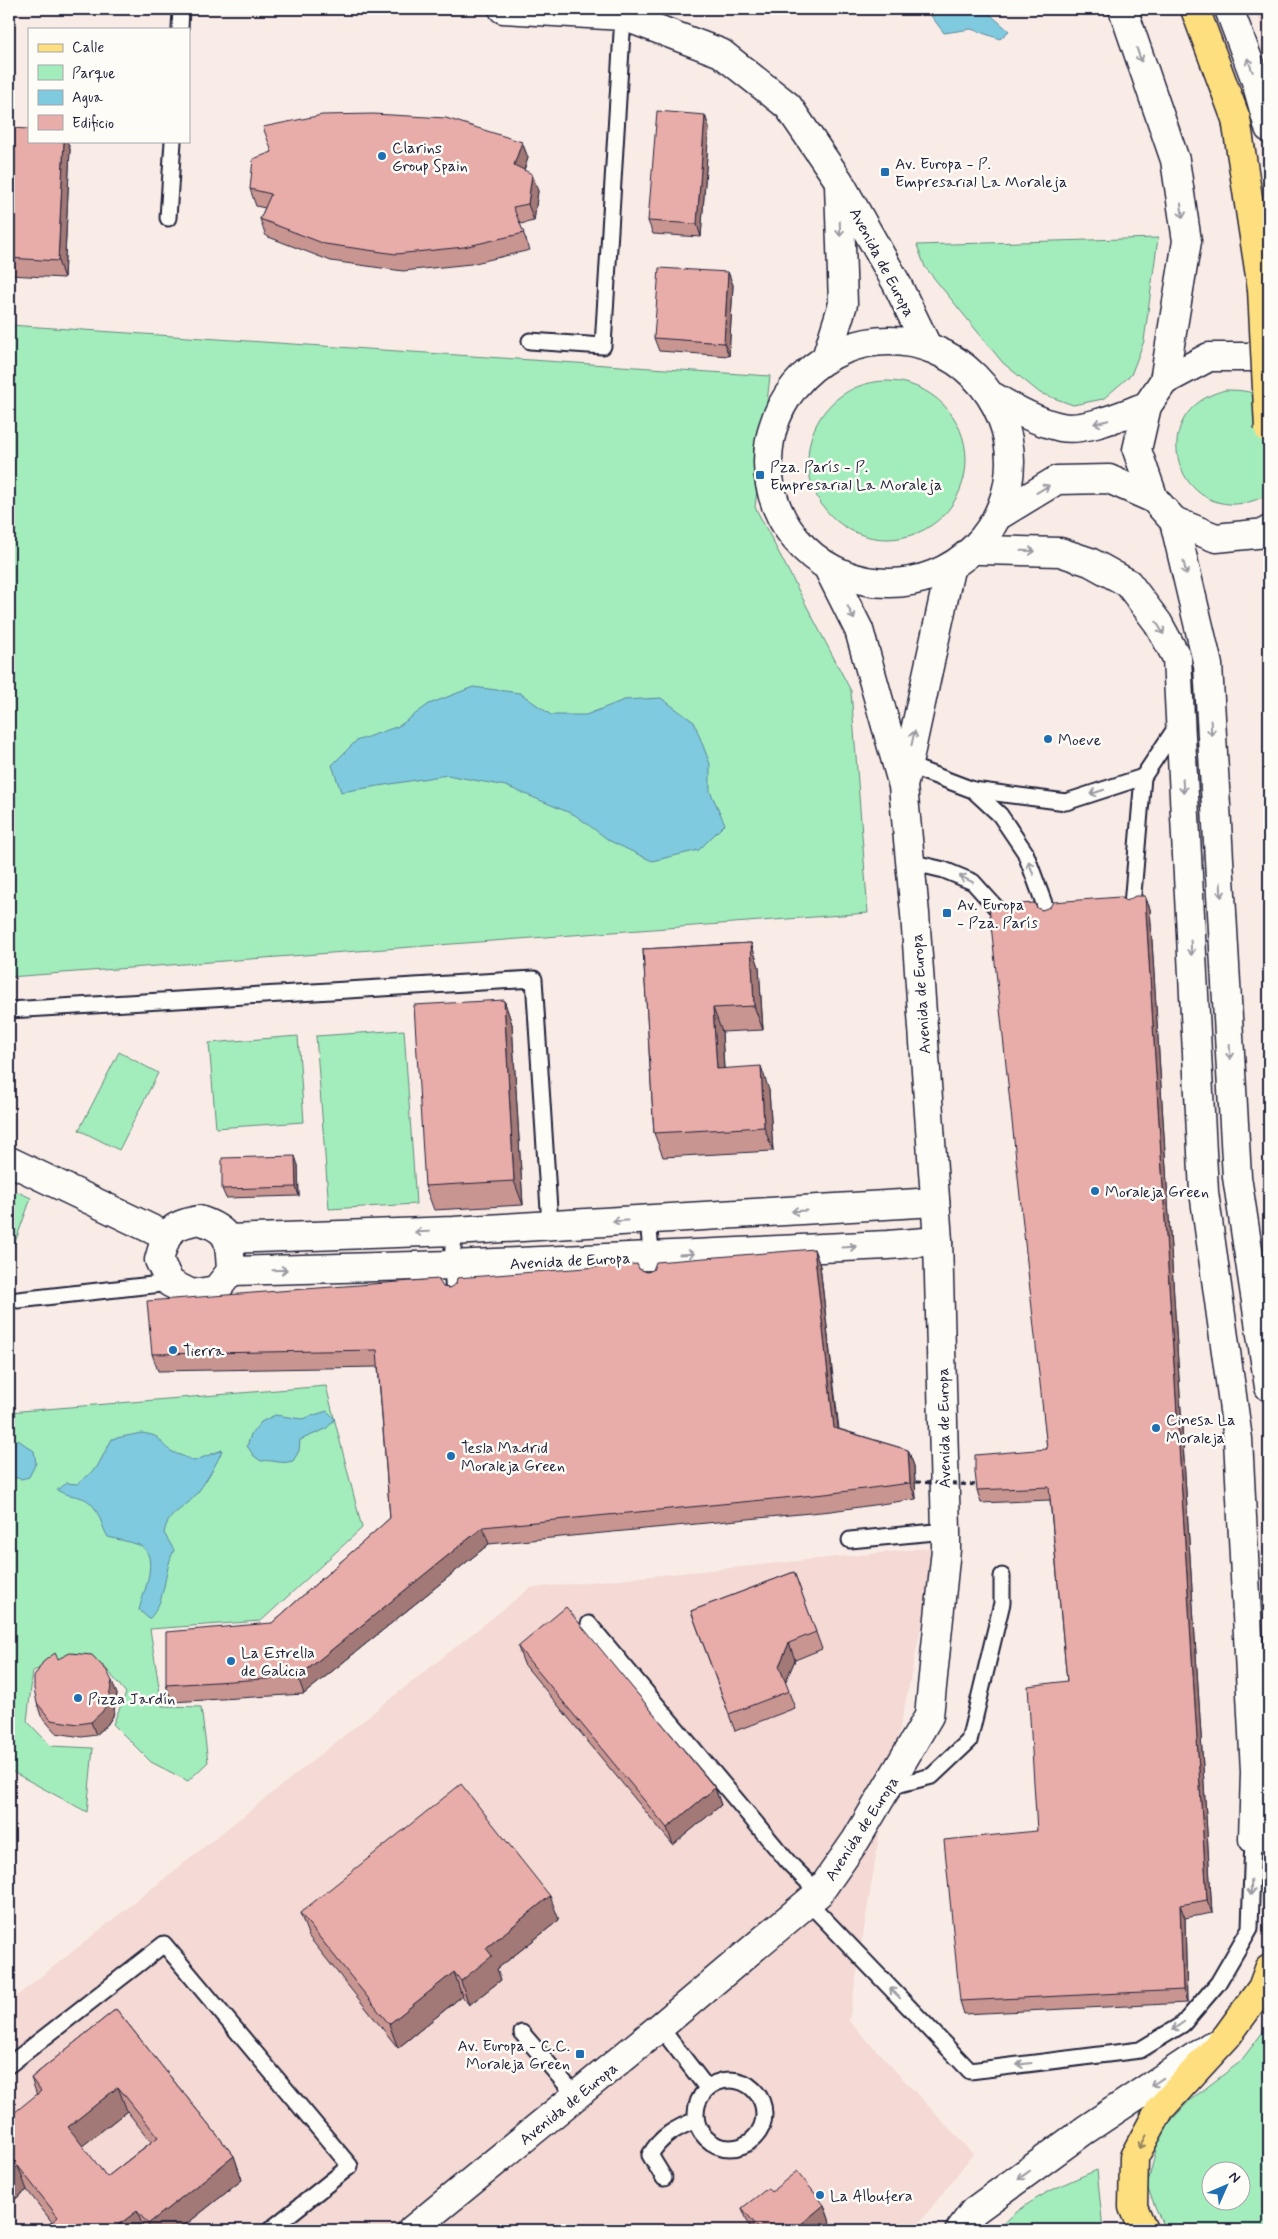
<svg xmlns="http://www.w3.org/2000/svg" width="1278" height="2239" viewBox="0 0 1278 2239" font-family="Mynerve,sans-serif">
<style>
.built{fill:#f4d9d4}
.green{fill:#a3edbc;stroke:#62887c;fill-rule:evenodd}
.water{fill:#7fcadf;stroke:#5a879d}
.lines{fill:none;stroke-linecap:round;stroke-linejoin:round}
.service-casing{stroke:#22223b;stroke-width:19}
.minor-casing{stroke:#22223b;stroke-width:31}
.primary-casing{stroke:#22223b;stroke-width:31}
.service{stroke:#fdfcf7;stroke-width:15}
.minor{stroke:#fdfcf7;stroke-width:28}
.primary{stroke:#fedf80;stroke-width:28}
.primary-bridge-casing{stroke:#22223b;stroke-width:31;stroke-linecap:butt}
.path-bridge{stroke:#22223b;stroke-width:3;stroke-dasharray:5 4;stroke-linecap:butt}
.primary-bridge{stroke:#fedf80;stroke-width:28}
.wall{fill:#c89591;stroke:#22223b;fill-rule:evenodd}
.shaded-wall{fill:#a27976;stroke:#22223b}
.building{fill:#e8ada9;stroke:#22223b;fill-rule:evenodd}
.oneway{stroke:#9a9aa2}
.oneway2{stroke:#90805e}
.poi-dot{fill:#1f6fb2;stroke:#fdfcf7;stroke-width:2}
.labels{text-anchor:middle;stroke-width:5;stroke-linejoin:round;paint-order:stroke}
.poi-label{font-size:16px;fill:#22223b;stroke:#fdfcf7;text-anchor:start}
.street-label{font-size:16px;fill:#22223b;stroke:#fdfcf7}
</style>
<rect width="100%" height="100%" fill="#f9ece7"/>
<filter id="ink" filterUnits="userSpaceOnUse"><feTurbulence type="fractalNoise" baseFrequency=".02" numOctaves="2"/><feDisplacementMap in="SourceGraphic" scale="10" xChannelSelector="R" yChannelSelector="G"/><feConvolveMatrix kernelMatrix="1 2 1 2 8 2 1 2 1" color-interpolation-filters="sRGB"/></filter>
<g filter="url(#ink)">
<g class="built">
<polygon points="1256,9 1269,9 1269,49"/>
<polygon points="938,1547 886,1794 849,2021 973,2154 914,2230 9,2230 9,2002 530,1588"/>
</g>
<g class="green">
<polygon points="1158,238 1144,341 1131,375 1103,399 1073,405 1040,393 1003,363 925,267 917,245"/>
<polygon points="9,325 770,376 755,507 851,691 868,913 9,977"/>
<circle cx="887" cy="460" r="79"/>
<path d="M1225 390C1242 390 1256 391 1269 402V494C1189 537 1143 431 1207 397 1212 394 1219 392 1225 390Z"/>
<polygon points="404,1030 416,1204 329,1209 316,1036"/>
<polygon points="298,1036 304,1122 216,1128 209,1043"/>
<polygon points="119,1052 158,1073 119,1150 79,1130"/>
<polygon points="9,1188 31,1198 9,1259"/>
<polygon points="326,1386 362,1528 261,1621 150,1629 162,1706 201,1707 208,1762 188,1781 151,1762 113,1724 126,1693 104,1666 68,1658 33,1671 27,1721 51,1746 93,1748 87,1812 9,1770 9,1412"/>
<path d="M1269 2024V2230H1165L1147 2187 1160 2133 1189 2101 1240 2062ZM1210 2172H1240V2202H1210Z"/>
<path d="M1097 2170 1103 2230H998C1024 2200 1061 2185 1097 2170Z"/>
</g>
<g class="water">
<polygon points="926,9 984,9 1009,31 1000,39 971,29 944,33"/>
<polygon points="473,687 520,693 551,715 586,715 624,700 661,698 694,722 710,764 710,791 725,824 699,850 652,861 610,841 575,815 506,786 447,775 341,792 332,765 356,741 399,726 429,704"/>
<path d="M327 1411 335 1419 326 1429 300 1440 299 1451 293 1461C280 1465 273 1459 261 1461L254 1456 247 1446 251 1434 261 1422 275 1415 302 1419Z"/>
<path d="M141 1433C166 1436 156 1442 171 1451 178 1455 187 1457 194 1461L222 1450C219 1461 202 1488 194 1497 182 1511 168 1512 164 1533L174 1550C163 1572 167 1601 149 1619L139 1610C143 1593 161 1555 139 1545 129 1541 118 1540 108 1537 99 1522 99 1502 79 1497 70 1495 65 1495 57 1490L67 1483 77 1484 86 1477 97 1467 112 1439Z"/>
<polygon points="18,1440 34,1451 36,1463 29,1477 21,1479 9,1476 9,1441"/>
</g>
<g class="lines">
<g class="service-casing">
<g id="service">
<polyline points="180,29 181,9"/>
<polyline points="168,218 173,141"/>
<polyline points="530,341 603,346 623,16"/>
<polyline points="907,765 973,790 1000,815 1025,852 1048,914"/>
<polyline points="973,790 1066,802 1143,777"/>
<polyline points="910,862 944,870 973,882 1001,913"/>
<polyline points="1132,905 1143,777 1179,723"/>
<polyline points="9,1010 534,979 550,1225"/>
<polyline points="648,1219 652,1263"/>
<polyline points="454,1231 452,1265 454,1296"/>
<polyline points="18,1300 170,1283"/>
<polyline points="850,1540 946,1531"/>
<polyline points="589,1624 789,1863 819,1893"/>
<polyline points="888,1787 932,1776 969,1741 1002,1603 1002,1576"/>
<polyline points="809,1903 970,2071 1140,2050 1183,2024 1218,1983 1250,1928 1253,1839"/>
<polyline points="660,2027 707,2088"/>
<polyline points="522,2033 576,2096"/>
<polyline points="9,2065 164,1944 350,2166 270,2230"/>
<circle cx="730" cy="2114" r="34"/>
<path d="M664 2178 650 2155C661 2136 676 2128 696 2120"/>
</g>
</g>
<g class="minor-casing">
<g id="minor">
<polyline points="503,9 623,16 721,53 788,106 839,181 897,284 926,344"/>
<polyline points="1123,9 1175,160 1187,241 1164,381 1147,406 1137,450 1154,499"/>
<polyline points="1229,9 1255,78 1269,128"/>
<circle cx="889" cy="462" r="121"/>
<polyline points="827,355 843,304 839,185"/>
<polyline points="1164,381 1209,357 1254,357 1269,366"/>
<path d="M994 397C1014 409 1037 422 1061 427 1085 432 1124 414 1147 406"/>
<polyline points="1001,514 1057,480 1109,479 1154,499 1174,521 1216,538 1266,533 1269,530"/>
<polyline points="1174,521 1208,665 1237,1177 1269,1387"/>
<polyline points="980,550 1060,552 1090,562 1128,583 1158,623 1177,658 1204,1192 1238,1439 1255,1772 1253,1839"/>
<polyline points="904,782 950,569"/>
<polyline points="9,1161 166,1236"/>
<path d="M199 1220C232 1231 229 1240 231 1271L216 1290 192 1294 170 1283 159 1260C167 1232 168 1226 199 1220Z"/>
<polyline points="229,1239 454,1231 935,1202"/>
<polyline points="231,1271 452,1265 888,1245 938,1241"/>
<polyline points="412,2230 660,2027 819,1893 856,1840 929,1716 946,1549 946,1531 938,1241 915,914 903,786 859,630 829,570"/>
<polyline points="960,2230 974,2211 1085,2130 1211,2046"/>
</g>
</g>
<g class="primary-casing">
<g id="primary">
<polyline points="1195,9 1236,119 1262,289"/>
<polyline points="1143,2230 1133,2207 1134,2157 1160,2109 1227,2036 1262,1988 1269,1969"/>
</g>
</g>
<use href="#service" class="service"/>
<use href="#minor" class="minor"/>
<use href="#primary" class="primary"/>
<g class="primary-bridge-casing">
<polyline id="primary-bridge" points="1262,289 1269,429"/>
</g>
<polyline class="path-bridge" points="916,1482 978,1485"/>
<use href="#primary-bridge" class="primary-bridge"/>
</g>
<g class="wall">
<polygon points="705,115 709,128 701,237 653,234 648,221"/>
<polygon points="9,128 29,141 67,141 70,149 64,278 9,275"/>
<polygon points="522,142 528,158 524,170 538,191 534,221 520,224 530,250 471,264 403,271 331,261 266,236 260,219 265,208 256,206 250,189"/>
<polygon points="728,272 733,285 729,356 659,351 654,338"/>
<polygon points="1145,896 1150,909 1212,1913 1185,1918 1187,2003 964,2014 960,2001 1037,1831 1067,1681 1050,1500 981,1503 977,1490 1047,1449 998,909 1042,910 1127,901"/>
<polygon points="751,943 759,967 763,1030 722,1032 724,1068 769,1090 773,1151 663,1157 654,1133 643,949"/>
<polygon points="504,1000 512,1024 523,1205 434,1210 425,1186"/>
<polygon points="298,1165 299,1196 226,1198 222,1189"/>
<polygon points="814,1249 820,1266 839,1429 908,1450 914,1466 916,1499 831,1511 489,1544 304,1694 172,1702 166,1685 272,1623 390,1518 378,1367 158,1371 152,1354 443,1287 449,1288 639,1269 647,1272"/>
<polygon points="794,1572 822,1649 795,1660 785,1682 795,1708 735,1731 691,1611"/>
<polygon points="518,1647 715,1788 721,1805 673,1845 524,1664"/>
<polygon points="117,1694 113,1716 107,1725 96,1735 82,1737 56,1733 41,1716 37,1703"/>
<polygon points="300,1913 559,1920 497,1969 501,1980 469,2005 462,1996 398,2048 309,1937"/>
<path d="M116 2009 234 2156 242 2180 179 2230H42L52 2222 27 2190 9 2204 37 2095 31 2078ZM127 2111 151 2142 107 2177 82 2146Z"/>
<polygon points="771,2192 824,2205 830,2222 821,2230 753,2230 749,2225 742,2208"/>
</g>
<g class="shaded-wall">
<polygon points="705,115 709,128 701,237 697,224"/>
<polygon points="64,141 67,141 70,149 64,278 58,261"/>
<polygon points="522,142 528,158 520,182 514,165"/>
<polygon points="532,174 538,191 534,221 528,204"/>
<polygon points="728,272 733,285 729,356 724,343"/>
<polygon points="1145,896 1150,909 1212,1913 1207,1900"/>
<polygon points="751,943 759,967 763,1030 754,1006"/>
<polygon points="504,1000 512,1024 523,1205 514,1181"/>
<polygon points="713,1008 722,1032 725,1092 717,1069"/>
<polygon points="761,1066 769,1090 773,1151 764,1127"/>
<polygon points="295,1156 298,1165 299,1196 296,1187"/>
<polygon points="814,1249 820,1266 840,1445 834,1428"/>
<polygon points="908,1450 914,1466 916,1499 910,1483"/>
<polygon points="483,1527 489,1544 304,1694 298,1677"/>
<polygon points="789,1643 795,1660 785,1683 779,1666"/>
<polygon points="112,1681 117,1694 113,1716 107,1725 96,1735 91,1722"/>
<polygon points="715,1788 721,1805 673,1845 667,1828"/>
<polygon points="550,1896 559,1920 497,1969 501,1980 469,2005 461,1981 486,1948"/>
<polygon points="1180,1905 1185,1918 1187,2003 1183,1990"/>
<polygon points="454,1972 462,1996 398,2048 389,2024"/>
<polygon points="118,2087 127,2111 76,2151 68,2127"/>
<polygon points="234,2156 242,2180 179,2230 150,2230 148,2224"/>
<polygon points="18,2166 27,2190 9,2204 9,2174"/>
<polygon points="824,2205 830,2222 821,2230 794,2230"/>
<polygon points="137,2211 144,2230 112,2230"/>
</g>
<g class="building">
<polygon points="657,111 705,115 697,224 648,221"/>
<polygon points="373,114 446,118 522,142 514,165 532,174 528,204 513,207 524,233 464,247 396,254 325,244 260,219 271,194 250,189 253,159 272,152 263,127 322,115"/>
<polygon points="9,128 29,129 29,141 64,141 58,261 9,258"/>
<polygon points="659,268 728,272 724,343 654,338"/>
<polygon points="1135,896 1145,896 1207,1900 1180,1905 1183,1990 960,2001 944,1840 1037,1831 1028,1686 1067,1681 1049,1487 977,1490 975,1472 975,1455 1047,1449 989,906 998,909 1004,905 1034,903 1037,908 1042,910 1050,907 1053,902 1120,897 1127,901"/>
<polygon points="751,943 754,1006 713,1008 717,1069 761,1066 764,1127 654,1133 643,949"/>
<polygon points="504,1000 514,1181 425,1186 414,1005"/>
<polygon points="295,1156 296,1187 222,1189 222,1158"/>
<polygon points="814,1249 834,1428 908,1450 910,1483 825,1494 483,1527 298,1677 166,1685 166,1632 272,1623 390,1518 377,1350 152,1354 147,1301 438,1279 443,1287 449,1288 456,1284 457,1278 637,1264 639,1269 647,1272 653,1270 656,1262"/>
<polygon points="794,1572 816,1632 789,1643 779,1666 789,1691 729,1714 691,1611"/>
<polygon points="566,1607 715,1788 667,1828 518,1647"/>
<polygon points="55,1653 58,1659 70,1653 92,1655 107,1671 112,1681 108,1703 102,1712 91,1722 78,1724 51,1720 37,1703 34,1689 34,1677 43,1662"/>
<polygon points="461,1784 550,1896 486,1948 492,1956 461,1981 454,1972 389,2024 300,1913"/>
<path d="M116 2009 234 2156 148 2224 137 2211 112 2230H42L58 2217 18 2166 9 2174V2117L41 2091 31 2078ZM118 2087 158 2137 107 2177 68 2127Z"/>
<polygon points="797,2171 824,2205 794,2230 760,2230 742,2208 768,2188 771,2192"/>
</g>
<defs><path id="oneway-shaft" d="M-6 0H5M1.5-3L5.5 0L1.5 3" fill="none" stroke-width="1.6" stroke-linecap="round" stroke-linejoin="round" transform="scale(1.25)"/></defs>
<g class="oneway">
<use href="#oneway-shaft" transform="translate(1139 55) rotate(71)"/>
<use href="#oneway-shaft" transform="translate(1250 65) rotate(-111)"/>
<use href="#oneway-shaft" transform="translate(1182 211) rotate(82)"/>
<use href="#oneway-shaft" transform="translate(840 229) rotate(88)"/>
<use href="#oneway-shaft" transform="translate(1101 422) rotate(166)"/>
<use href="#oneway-shaft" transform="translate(1043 489) rotate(-31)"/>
<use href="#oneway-shaft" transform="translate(1028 551) rotate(1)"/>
<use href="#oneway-shaft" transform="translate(1185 568) rotate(77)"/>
<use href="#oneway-shaft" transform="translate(851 613) rotate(63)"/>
<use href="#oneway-shaft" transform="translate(1160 628) rotate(60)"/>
<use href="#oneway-shaft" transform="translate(1211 728) rotate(87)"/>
<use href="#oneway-shaft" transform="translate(913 738) rotate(-78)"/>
<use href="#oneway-shaft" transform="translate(1183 786) rotate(87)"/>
<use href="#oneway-shaft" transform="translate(1097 792) rotate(162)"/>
<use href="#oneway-shaft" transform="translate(1031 868) rotate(-110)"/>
<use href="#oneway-shaft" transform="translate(966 879) rotate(-155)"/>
<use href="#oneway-shaft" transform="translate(1221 890) rotate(87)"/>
<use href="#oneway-shaft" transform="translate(1191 948) rotate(87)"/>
<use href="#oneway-shaft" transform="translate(1230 1052) rotate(87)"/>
<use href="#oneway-shaft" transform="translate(799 1211) rotate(177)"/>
<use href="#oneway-shaft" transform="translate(620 1221) rotate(177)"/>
<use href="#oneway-shaft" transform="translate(422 1232) rotate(178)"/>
<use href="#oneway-shaft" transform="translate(849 1247) rotate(-3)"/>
<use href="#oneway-shaft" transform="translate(687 1254) rotate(-3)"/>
<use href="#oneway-shaft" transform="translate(280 1270) rotate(-2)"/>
<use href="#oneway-shaft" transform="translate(1251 1888) rotate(92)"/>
<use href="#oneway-shaft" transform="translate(895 1993) rotate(-134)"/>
<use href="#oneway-shaft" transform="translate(1178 2026) rotate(145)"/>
<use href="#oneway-shaft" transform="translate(1024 2064) rotate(173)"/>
<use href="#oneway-shaft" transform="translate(1157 2082) rotate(146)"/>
<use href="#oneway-shaft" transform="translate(1024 2175) rotate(144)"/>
</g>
<use class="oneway2" href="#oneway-shaft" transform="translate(1143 2142) rotate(118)"/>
</g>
<g class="poi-dot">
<circle cx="382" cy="156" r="5"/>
<rect x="880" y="167" width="10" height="10" rx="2.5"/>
<rect x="755" y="470" width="10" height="10" rx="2.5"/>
<circle cx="1048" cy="739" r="5"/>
<rect x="942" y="908" width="10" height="10" rx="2.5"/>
<circle cx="1095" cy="1191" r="5"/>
<circle cx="173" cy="1350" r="5"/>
<circle cx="1156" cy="1428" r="5"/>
<circle cx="451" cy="1456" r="5"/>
<circle cx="231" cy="1661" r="5"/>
<circle cx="78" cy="1698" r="5"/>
<rect x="575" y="2049" width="10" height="10" rx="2.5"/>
<circle cx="820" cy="2195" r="5"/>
</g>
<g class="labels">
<g class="poi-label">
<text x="392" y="153">Clarins<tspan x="392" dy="18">Group Spain</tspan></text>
<text x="895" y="169">Av. Europa - P.<tspan x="895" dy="18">Empresarial La Moraleja</tspan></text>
<text x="770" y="472">Pza. París - P.<tspan x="770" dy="18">Empresarial La Moraleja</tspan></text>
<text x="1058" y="745">Moeve</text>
<text x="957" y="910">Av. Europa<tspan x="957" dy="18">- Pza. París</tspan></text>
<text x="1105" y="1197">Moraleja Green</text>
<text x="183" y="1356">Tierra</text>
<text x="1166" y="1425">Cinesa La<tspan x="1166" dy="18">Moraleja</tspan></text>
<text x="461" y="1453">Tesla Madrid<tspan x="461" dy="18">Moraleja Green</tspan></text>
<text x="241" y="1658">La Estrella<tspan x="241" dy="18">de Galicia</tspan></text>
<text x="88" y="1704">Pizza Jardín</text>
<text x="570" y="2051" text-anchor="end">Av. Europa - C.C.<tspan x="570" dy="18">Moraleja Green</tspan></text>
<text x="830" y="2201">La Albufera</text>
</g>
<g class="street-label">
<text transform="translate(883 262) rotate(62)" y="6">Avenida de Europa</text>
<text transform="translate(920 994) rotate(-94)" y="6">Avenida de Europa</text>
<text transform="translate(570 1260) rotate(-3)" y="6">Avenida de Europa</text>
<text transform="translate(943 1428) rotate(-91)" y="6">Avenida de Europa</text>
<text transform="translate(861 1828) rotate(-57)" y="6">Avenida de Europa</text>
<text transform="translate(568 2103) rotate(-39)" y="6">Avenida de Europa</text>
</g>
</g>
<rect width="1278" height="2239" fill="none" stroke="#fdfcf7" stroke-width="30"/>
<rect x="15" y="15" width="1248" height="2209" fill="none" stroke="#22223b" stroke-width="2" filter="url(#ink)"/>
<rect x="28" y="28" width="162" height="115" fill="#fdfcf7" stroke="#a5a5ac"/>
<rect x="38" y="44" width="25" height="8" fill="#fedf80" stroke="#a5a5ac"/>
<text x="72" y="52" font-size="15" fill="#22223b">Calle</text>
<rect x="38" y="65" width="25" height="15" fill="#a3edbc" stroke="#a5a5ac"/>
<text x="72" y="78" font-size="15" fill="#22223b">Parque</text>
<rect x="38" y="90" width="25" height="15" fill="#7fcadf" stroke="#a5a5ac"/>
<text x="72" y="102" font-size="15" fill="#22223b">Agua</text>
<rect x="38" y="115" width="25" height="15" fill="#e8ada9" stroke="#a5a5ac"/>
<text x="72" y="128" font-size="15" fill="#22223b">Edificio</text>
<g transform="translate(1226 2186) rotate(45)"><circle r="24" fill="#fdfcf7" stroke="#a5a5ac"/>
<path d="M0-4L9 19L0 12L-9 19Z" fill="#1f6fb2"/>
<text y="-8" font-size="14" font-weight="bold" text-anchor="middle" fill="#22223b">N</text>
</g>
</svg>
